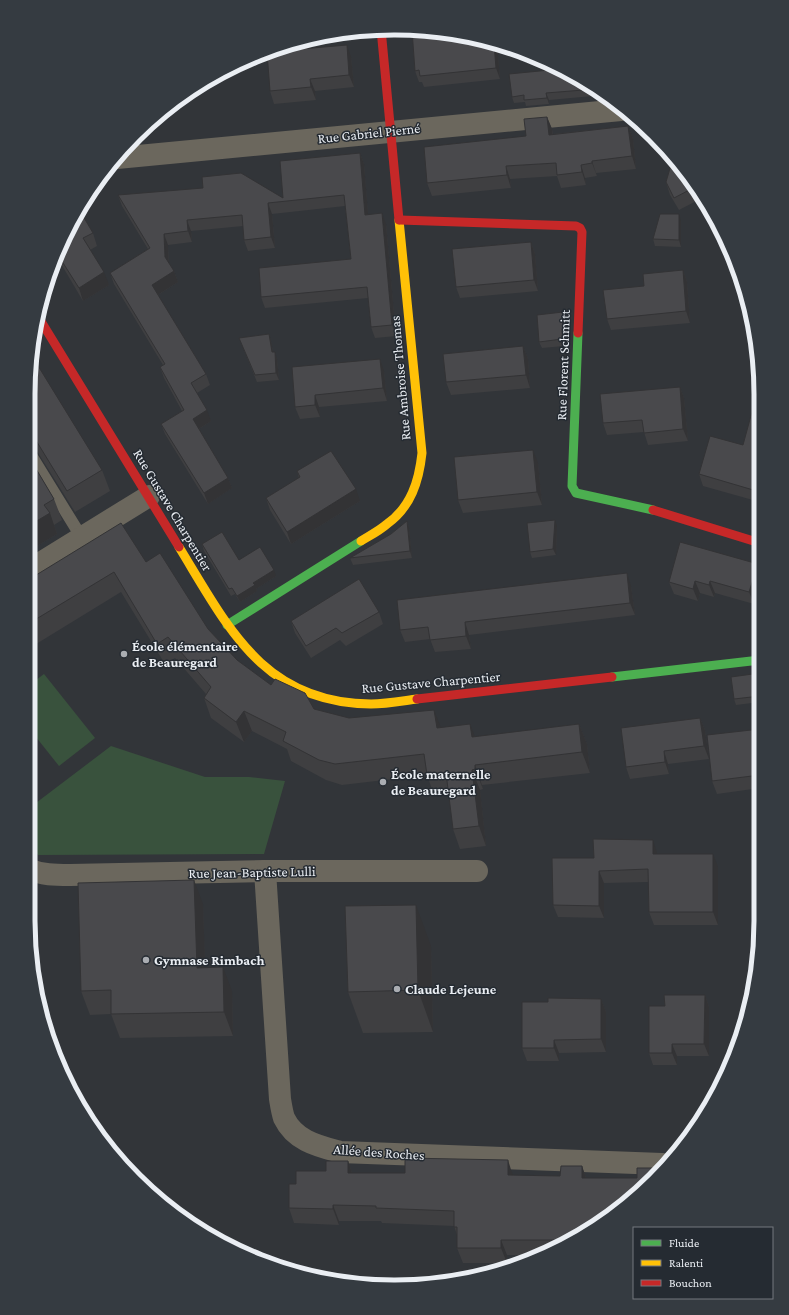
<svg xmlns="http://www.w3.org/2000/svg" width="789" height="1315" viewBox="0 0 789 1315" font-family="'Crimson Pro',serif">
<style>
.green{fill:#39523d}
.lines{fill:none;stroke-linecap:round;stroke-linejoin:round}
.lane{stroke:#6b675d;stroke-width:12}
.street{stroke:#6b675d;stroke-width:22}
.fast{stroke:#4caf50;stroke-width:9}
.slow{stroke:#ffc107;stroke-width:9}
.jam{stroke:#c62828;stroke-width:9}
.wall{fill:#3f3f41}
.shaded-wall{fill:#333335}
.building{fill:#49494c;stroke:#333335}
.poi-dot{fill:#aaadb2;stroke:#252b32;stroke-width:1.5}
.labels{text-anchor:middle;stroke-width:3;stroke-linejoin:round;paint-order:stroke}
.street-label{font-size:14px;fill:#eaeef3;stroke:#252b32}
.poi-label{font-size:14px;font-weight:bold;fill:#eaeef3;stroke:#252b32;text-anchor:start}
.rim{fill:none;stroke:#eaeef3;stroke-width:5}
</style>
<rect width="100%" height="100%" fill="#323539"/>
<g class="green">
<polygon points="44,674 95,738 59,766 28,727 28,686"/>
<polygon points="111,746 205,777 249,777 285,781 264,854 38,855 28,842 28,809"/>
</g>
<g class="lines">
<polyline class="lane" points="29,452 82,538"/>
<g class="street">
<polyline points="117,158 621,110"/>
<polyline points="29,570 149,496"/>
<path d="M28 869C42 875 55 875 70 875L265 871H477"/>
<path d="M265 871 280 1099C281 1105 282 1112 284 1118 295 1141 318 1146 340 1152L662 1164"/>
</g>
<g class="fast">
<polyline points="578,333 572,486 576,493 653,510"/>
<polyline points="227,625 361,541"/>
<polyline points="612,677 760,660"/>
</g>
<g class="slow">
<path d="M361 541C369 536 379 531 387 524 411 507 419 481 422 453L399 220"/>
<path d="M179 547C228 627 263 703 371 704 386 704 402 701 417 699"/>
</g>
<g class="jam">
<polyline points="381,29 399,220"/>
<polyline points="400,220 576,226 580,228 582,232 578,333"/>
<polyline points="39,318 179,547"/>
<polyline points="653,510 760,543"/>
<polyline points="417,699 612,677"/>
</g>
</g>
<g class="wall">
<polygon points="412,30 442,33 443,39 470,36 497,44 500,79 424,87 422,82 419,82 415,71"/>
<polygon points="351,57 354,87 315,91 316,100 274,104 270,91"/>
<polygon points="560,69 598,90 604,95 549,100 549,104 526,106 525,102 514,103 512,97"/>
<polygon points="547,117 552,129 553,134 628,126 633,139 636,169 596,173 597,176 585,178 586,185 561,188 557,176 510,179 511,188 432,196 427,183 526,136"/>
<polygon points="360,153 364,164 368,215 386,224 396,336 375,338 371,327 368,298 265,308 261,297 351,259 345,206 272,214 275,248 248,251 244,240 243,226 191,231 192,242 168,245 169,263 174,271 178,282 158,295 206,374 210,385 197,393 211,421 199,429 228,478 232,488 208,504 165,434 161,424 182,411 164,378 160,367 163,365 114,284 110,273 148,249 122,206 118,195 283,198"/>
<polygon points="673,158 702,198 679,210 670,195 666,182"/>
<polygon points="80,211 93,233 97,246 90,250 109,285 83,301 57,257"/>
<polygon points="681,221 681,247 655,246 653,239"/>
<polygon points="531,242 535,254 538,291 460,298 456,287"/>
<polygon points="683,270 687,282 690,323 611,330 607,319 644,286"/>
<polygon points="745,299 748,299 751,312 750,312"/>
<polygon points="563,312 565,319 564,346 542,348 539,342"/>
<polygon points="269,334 271,341 273,352 277,359 279,380 257,382 239,338"/>
<polygon points="523,346 528,359 530,388 451,395 446,382"/>
<polygon points="292,367 384,371 387,401 319,407 320,417 300,419 295,407"/>
<polygon points="29,370 102,470 110,491 75,512 35,448 29,445"/>
<polygon points="680,387 684,398 688,441 648,445 644,432 607,435 603,423"/>
<polygon points="760,398 760,502 703,486 699,474 743,445"/>
<polygon points="29,457 54,499 62,520 54,525 57,534 37,546 29,532"/>
<polygon points="538,463 542,505 463,513 458,500"/>
<polygon points="297,471 360,501 291,544 270,510 266,498 299,478"/>
<polygon points="407,521 409,528 412,558 353,565 350,558 391,534"/>
<polygon points="557,526 556,555 532,558 530,552"/>
<polygon points="202,544 276,576 256,589 257,591 240,602 235,594 231,596 204,551"/>
<polygon points="146,562 237,660 271,685 314,709 349,718 441,728 475,737 579,724 587,744 590,773 482,785 483,789 480,790 486,846 460,849 453,829 449,794 434,795 427,775 342,785 326,780 291,761 287,749 252,731 244,742 211,718 204,698 206,694 175,658 165,664 121,592 28,649 28,580"/>
<polygon points="758,564 760,570 760,583 754,604 715,593 714,597 700,593 698,601 674,594 669,582"/>
<polygon points="631,586 635,615 469,635 471,649 435,652 430,639 405,642 400,630"/>
<polygon points="379,612 383,624 346,646 340,640 311,658 295,633 291,621"/>
<polygon points="760,673 760,702 736,705 734,699"/>
<polygon points="700,718 705,730 709,759 668,764 669,774 630,779 626,767"/>
<polygon points="760,729 760,788 717,794 712,781"/>
<polygon points="657,853 657,854 718,867 718,925 654,925 649,912 649,882 604,883 604,918 558,917 553,905 594,858"/>
<polygon points="203,904 205,968 232,991 233,1036 120,1038 111,1014 90,1015 81,991"/>
<polygon points="431,946 433,1032 363,1033 348,992"/>
<polygon points="705,995 709,1007 709,1056 677,1056 677,1065 653,1065 649,1053 665,1006"/>
<polygon points="601,999 606,1012 606,1052 559,1053 559,1061 527,1061 522,1048 548,1002"/>
<polygon points="348,1161 352,1173 560,1176 582,1166 586,1178 637,1178 658,1168 617,1211 536,1255 507,1255 507,1263 463,1263 457,1248 457,1235 454,1226 382,1223 381,1221 339,1221 339,1225 294,1223 289,1208 296,1184 326,1171"/>
</g>
<g class="shaded-wall">
<polygon points="439,32 442,33 444,50 440,39"/>
<polygon points="494,44 497,44 500,79 496,68"/>
<polygon points="347,45 351,57 354,87 349,75"/>
<polygon points="310,79 315,91 316,100 311,87"/>
<polygon points="546,93 549,100 549,104 547,98"/>
<polygon points="547,117 552,129 554,147 549,135"/>
<polygon points="628,126 633,139 636,169 632,156"/>
<polygon points="360,153 364,164 369,226 365,215"/>
<polygon points="592,161 597,176 592,163"/>
<polygon points="581,165 585,178 586,185 582,172"/>
<polygon points="506,166 510,179 511,188 507,175"/>
<polygon points="268,203 272,214 275,248 271,237"/>
<polygon points="382,213 386,224 396,336 392,325"/>
<polygon points="679,214 681,221 681,247 679,240"/>
<polygon points="187,220 191,231 192,242 188,231"/>
<polygon points="164,234 168,245 169,268 165,257"/>
<polygon points="531,242 535,254 538,291 534,280"/>
<polygon points="683,270 687,282 690,323 686,311"/>
<polygon points="174,271 178,282 156,296 152,285"/>
<polygon points="104,272 109,285 83,301 79,288"/>
<polygon points="563,312 565,319 564,346 562,339"/>
<polygon points="269,334 271,341 274,359 272,352"/>
<polygon points="523,346 528,359 530,388 526,375"/>
<polygon points="275,352 277,359 279,380 276,373"/>
<polygon points="380,359 384,371 387,401 383,388"/>
<polygon points="680,387 684,398 688,441 683,429"/>
<polygon points="315,395 319,407 320,417 315,405"/>
<polygon points="207,410 211,421 197,430 193,419"/>
<polygon points="533,450 538,463 542,505 537,492"/>
<polygon points="228,478 232,488 208,504 204,493"/>
<polygon points="356,489 360,501 291,544 287,532"/>
<polygon points="50,513 57,534 37,546 30,525"/>
<polygon points="555,520 557,526 556,555 553,549"/>
<polygon points="407,521 409,528 412,558 410,551"/>
<polygon points="758,564 760,570 760,583 754,604 749,592"/>
<polygon points="274,570 276,576 256,589 257,591 240,602 237,596 253,583"/>
<polygon points="627,573 631,586 635,615 630,603"/>
<polygon points="695,581 700,593 698,601 693,589"/>
<polygon points="710,581 715,593 714,597 709,585"/>
<polygon points="465,622 469,635 471,649 466,636"/>
<polygon points="434,710 442,730 437,728"/>
<polygon points="244,711 252,731 244,742 236,722"/>
<polygon points="700,718 705,730 709,759 704,746"/>
<polygon points="470,724 478,744 472,737"/>
<polygon points="579,724 587,744 590,773 582,752"/>
<polygon points="664,751 668,764 669,774 665,762"/>
<polygon points="475,765 482,785 483,789 475,769"/>
<polygon points="472,770 480,790 486,846 479,826"/>
<polygon points="653,840 657,853 658,867 653,854"/>
<polygon points="713,854 718,867 718,925 713,912"/>
<polygon points="599,871 604,883 604,918 599,906"/>
<polygon points="194,880 203,904 206,992 197,968"/>
<polygon points="416,905 431,946 433,1032 418,990"/>
<polygon points="223,967 232,991 233,1036 224,1012"/>
<polygon points="705,995 709,1007 709,1056 704,1044"/>
<polygon points="601,999 606,1012 606,1052 601,1039"/>
<polygon points="554,1040 559,1053 559,1061 554,1048"/>
<polygon points="672,1044 677,1056 677,1065 672,1053"/>
<polygon points="508,1160 513,1176 508,1175"/>
<polygon points="348,1161 353,1176 348,1173"/>
<polygon points="582,1166 587,1181 582,1178"/>
<polygon points="333,1205 339,1221 339,1225 333,1209"/>
<polygon points="501,1240 507,1255 507,1263 501,1248"/>
</g>
<g class="building">
<polygon points="412,30 439,32 440,39 470,36 494,44 496,68 420,76 419,70 415,71"/>
<polygon points="347,45 349,75 310,79 311,87 270,91 267,52"/>
<polygon points="560,69 596,89 546,93 547,98 524,100 524,95 512,97 509,74"/>
<polygon points="547,117 549,135 628,126 632,156 592,161 592,163 581,165 582,172 557,175 556,163 506,166 507,175 427,183 424,147 526,136 524,119"/>
<polygon points="360,153 365,215 382,213 392,325 371,327 367,287 261,297 259,268 351,259 344,195 268,203 271,237 244,240 242,215 187,220 188,231 164,234 165,257 174,271 152,285 206,374 191,383 207,410 193,419 228,478 204,493 161,424 184,410 160,367 165,364 110,273 150,248 118,195 203,188 202,177 241,173 283,198 280,161"/>
<polygon points="673,158 695,187 674,198 666,182"/>
<polygon points="80,211 93,233 83,238 104,272 79,288 58,255"/>
<polygon points="660,214 679,214 679,240 653,239"/>
<polygon points="531,242 534,280 456,287 452,249"/>
<polygon points="683,270 686,311 607,319 603,290 644,286 643,274"/>
<polygon points="746,294 748,299 749,300 745,299"/>
<polygon points="563,312 562,339 539,342 537,315"/>
<polygon points="269,334 272,352 275,352 276,373 255,375 239,338"/>
<polygon points="523,346 526,375 446,382 443,354"/>
<polygon points="32,356 102,470 67,491 29,429 29,370"/>
<polygon points="380,359 383,388 315,395 315,405 295,407 292,367"/>
<polygon points="680,387 683,429 644,433 642,420 603,423 600,394"/>
<polygon points="756,397 760,398 760,492 699,474 710,436 743,445"/>
<polygon points="533,450 537,492 458,500 454,457"/>
<polygon points="331,451 356,489 287,532 266,498 300,477 297,471"/>
<polygon points="29,457 54,499 44,505 50,513 30,525 29,524"/>
<polygon points="555,520 553,549 530,552 527,523"/>
<polygon points="407,521 410,551 350,558 391,534"/>
<polygon points="121,523 146,562 160,553 208,629 237,660 271,685 275,679 305,693 314,709 349,718 434,710 437,728 470,724 472,737 579,724 582,752 475,765 475,769 472,770 479,826 453,829 446,773 427,775 424,754 335,764 319,760 283,741 286,732 244,711 236,722 204,698 211,687 168,637 157,644 114,572 28,624 28,580"/>
<polygon points="222,532 239,560 260,547 274,570 253,583 255,585 237,596 232,588 229,589 202,544"/>
<polygon points="680,542 758,564 749,592 710,581 709,585 695,581 693,589 669,582"/>
<polygon points="627,573 630,603 465,622 466,636 430,640 428,627 400,630 397,600"/>
<polygon points="359,579 379,612 342,633 336,628 306,646 291,621"/>
<polygon points="760,673 760,696 734,699 731,677"/>
<polygon points="700,718 704,746 664,751 665,762 626,767 621,728"/>
<polygon points="760,729 760,775 712,781 707,735"/>
<polygon points="593,839 653,840 653,854 713,854 713,912 649,912 648,869 599,871 599,906 553,905 552,858 594,858"/>
<polygon points="194,880 197,968 223,967 224,1012 111,1014 111,990 81,991 78,883"/>
<polygon points="416,905 418,990 348,992 345,906"/>
<polygon points="664,995 705,995 704,1044 672,1044 672,1053 649,1053 649,1006 665,1006"/>
<polygon points="548,998 601,999 601,1039 554,1040 554,1048 522,1048 522,1002 548,1002"/>
<polygon points="405,1158 508,1160 508,1175 560,1176 561,1166 582,1166 582,1178 637,1178 637,1168 658,1168 617,1211 564,1240 501,1240 501,1248 457,1248 457,1227 454,1227 454,1211 376,1208 376,1206 333,1205 333,1209 289,1208 289,1184 296,1184 296,1171 326,1171 326,1161 348,1161 348,1173 405,1173"/>
</g>
<g class="poi-dot">
<circle cx="124" cy="654" r="4"/>
<circle cx="383" cy="782" r="4"/>
<circle cx="146" cy="960" r="4"/>
<circle cx="397" cy="989" r="4"/>
</g>
<g class="labels">
<g class="street-label">
<text transform="translate(369 133) rotate(-6)" y="5">Rue Gabriel Pierné</text>
<text transform="translate(563 365) rotate(-88)" y="5">Rue Florent Schmitt</text>
<text transform="translate(400 378) rotate(-95)" y="5">Rue Ambroise Thomas</text>
<text transform="translate(173 510) rotate(59)" y="5">Rue Gustave Charpentier</text>
<text transform="translate(431 682) rotate(-5)" y="5">Rue Gustave Charpentier</text>
<text transform="translate(252 872) rotate(-1)" y="5">Rue Jean-Baptiste Lulli</text>
<text transform="translate(379 1152) rotate(4)" y="5">Allée des Roches</text>
</g>
<g class="poi-label">
<text x="132" y="651">École élémentaire<tspan x="132" dy="16">de Beauregard</tspan></text>
<text x="391" y="779">École maternelle<tspan x="391" dy="16">de Beauregard</tspan></text>
<text x="154" y="965">Gymnase Rimbach</text>
<text x="405" y="994">Claude Lejeune</text>
</g>
</g>
<path d="M0 0H789V1315H0ZM394 35H395A359 359 0 0 1 754 394V921A359 359 0 0 1 395 1280H394A359 359 0 0 1 35 921V394A359 359 0 0 1 394 35Z" fill="#353b41" fill-rule="evenodd"/>
<path class="rim" d="M394 35H395A359 359 0 0 1 754 394V921A359 359 0 0 1 395 1280H394A359 359 0 0 1 35 921V394A359 359 0 0 1 394 35Z"/>
<rect x="633" y="1227" width="140" height="72" fill="#252b32" stroke="#74797f"/>
<rect x="641" y="1240" width="20" height="6" fill="#4caf50" stroke="#74797f"/>
<text x="669" y="1247" font-size="12" fill="#eaeef3">Fluide</text>
<rect x="641" y="1260" width="20" height="6" fill="#ffc107" stroke="#74797f"/>
<text x="669" y="1267" font-size="12" fill="#eaeef3">Ralenti</text>
<rect x="641" y="1280" width="20" height="6" fill="#c62828" stroke="#74797f"/>
<text x="669" y="1287" font-size="12" fill="#eaeef3">Bouchon</text>
</svg>
